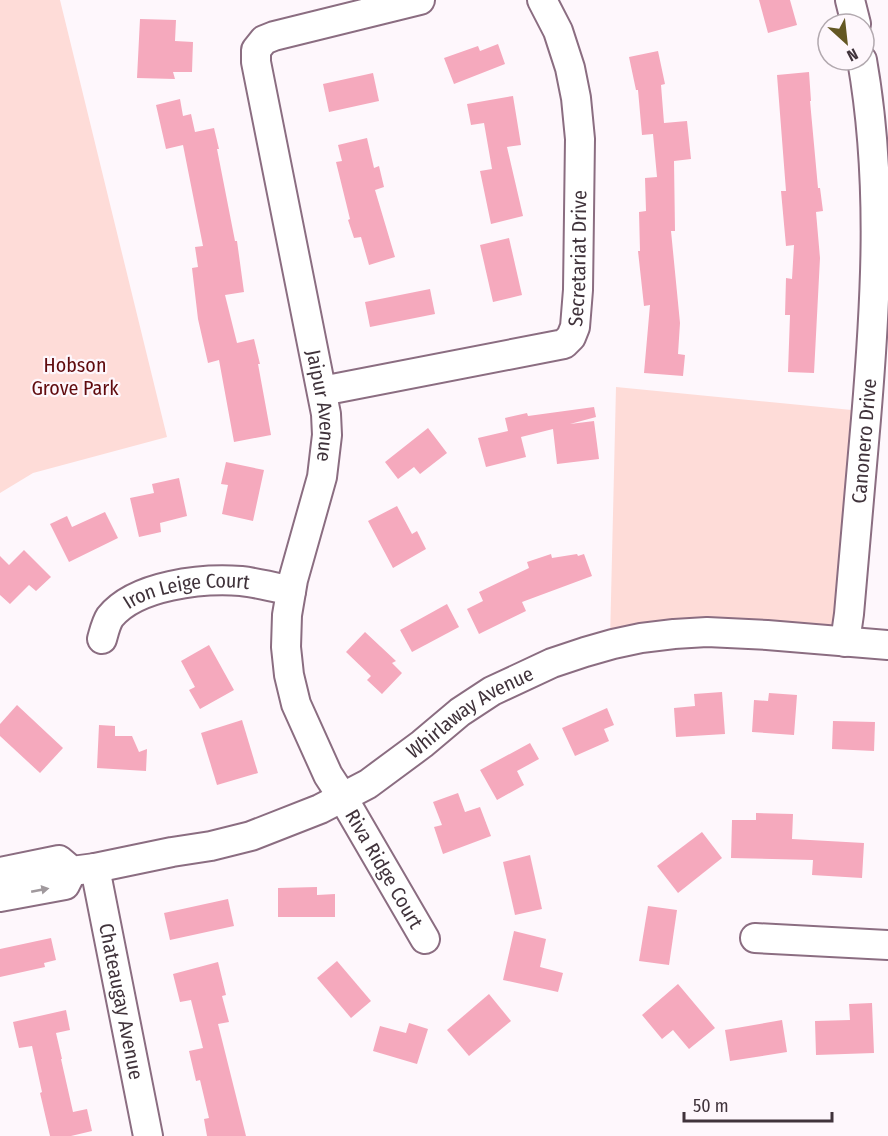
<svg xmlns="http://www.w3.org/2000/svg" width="888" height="1136" viewBox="0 0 888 1136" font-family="'Fira Sans Condensed',sans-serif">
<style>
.green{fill:#fedcd8}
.building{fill:#f5a9bd}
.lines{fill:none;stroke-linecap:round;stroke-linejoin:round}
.minor-casing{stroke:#8b6d81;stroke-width:32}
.minor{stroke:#fff;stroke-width:28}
.oneway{fill:#a0999d}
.labels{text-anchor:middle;stroke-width:4.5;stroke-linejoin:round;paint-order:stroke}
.street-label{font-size:20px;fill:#40333b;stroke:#fef7fc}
.park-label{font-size:20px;fill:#600b0e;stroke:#fef7fc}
</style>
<rect width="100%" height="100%" fill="#fef7fc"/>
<g class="green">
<polygon points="0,0 60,0 167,437 33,473 0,493"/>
<polygon points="616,387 862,411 842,637 610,641"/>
</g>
<g class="building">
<polygon points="759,0 790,0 797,25 768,33"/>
<polygon points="140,19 176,20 175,41 193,42 192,72 173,72 175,79 137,78"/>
<polygon points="498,44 505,64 454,84 444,58 478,46 480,51"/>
<polygon points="658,51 665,84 661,85 664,123 687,121 691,159 674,161 675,231 671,231 680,323 678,354 685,355 683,376 644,373 650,305 644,306 638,251 640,251 639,212 646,211 645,178 657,177 653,134 642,135 638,90 636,90 629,57"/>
<polygon points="809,72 811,101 810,101 818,188 820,188 823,211 816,212 820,258 814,373 788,372 790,315 785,315 786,278 792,279 794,245 786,246 781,191 786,191 777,75"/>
<polygon points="373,73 379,101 329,112 323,84"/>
<polygon points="513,96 521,145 507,147 523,216 491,224 480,171 492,169 484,123 471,125 467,104"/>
<polygon points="180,99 183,116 191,114 195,132 214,128 219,149 217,149 235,241 237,241 244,292 225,295 237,343 254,339 260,364 258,364 271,435 234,442 219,360 208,363 198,319 192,268 198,267 195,247 203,246 183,145 166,149 156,105"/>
<polygon points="367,138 374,168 379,166 384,187 375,190 395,257 369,265 361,237 354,238 348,220 350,219 336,162 342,161 338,145"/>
<polygon points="509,238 522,295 493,302 480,245"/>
<polygon points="430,289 435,314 370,327 365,302"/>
<polygon points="594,407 596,417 570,424 594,421 599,459 557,464 553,429 521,437 526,457 486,467 478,438 508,431 505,418 527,413 528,416"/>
<polygon points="428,428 447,453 420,474 414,467 398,479 385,462"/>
<polygon points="226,462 264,470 253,521 222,514 228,485 221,484"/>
<polygon points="179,478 187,516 160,523 161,532 139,537 130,498 154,493 152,484"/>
<polygon points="397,506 412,534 417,531 426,549 393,568 368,521"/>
<polygon points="105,512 118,538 69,562 50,524 67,516 72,527"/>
<polygon points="24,550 51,577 36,591 29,585 10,604 0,595 0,556 9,565"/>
<polygon points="551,554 552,558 577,554 578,556 584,554 592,576 522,602 526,611 479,634 467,609 483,601 479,592 529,568 527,562"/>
<polygon points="447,604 459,627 412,652 400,630"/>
<polygon points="365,632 396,661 392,663 402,673 382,694 367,680 371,676 346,652"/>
<polygon points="209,645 234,690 200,709 189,690 195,687 181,661"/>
<polygon points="722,692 725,734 676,737 674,708 695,706 694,694"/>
<polygon points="769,693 797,695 794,735 752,732 754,700 768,701"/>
<polygon points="17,705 63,748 40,773 0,736 0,724"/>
<polygon points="607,708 614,725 604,729 609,741 575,756 562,728"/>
<polygon points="242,720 258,773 217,785 201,733"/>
<polygon points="833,721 875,722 874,751 832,749"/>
<polygon points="99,725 115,726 115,736 132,736 139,752 147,749 146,771 97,768"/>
<polygon points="530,743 539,759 517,771 524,785 497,800 480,770"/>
<polygon points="458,793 465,812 480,807 491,836 443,854 434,827 442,825 433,802"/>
<polygon points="756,813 793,814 792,839 864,843 862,878 812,875 813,860 731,858 732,820 756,820"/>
<polygon points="702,832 722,858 678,893 657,866"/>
<polygon points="530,855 542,909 515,915 503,862"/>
<polygon points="317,887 317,895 335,894 335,917 278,917 278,888"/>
<polygon points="228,899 234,926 170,940 164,913"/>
<polygon points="648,906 677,910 669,965 639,961"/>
<polygon points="514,931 546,939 540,967 563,973 558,992 503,980"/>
<polygon points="51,938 56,960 44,963 45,967 0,977 0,949"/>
<polygon points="337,961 371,1001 351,1018 317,978"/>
<polygon points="218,962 226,995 222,996 229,1022 218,1024 246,1136 207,1136 204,1119 209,1118 200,1080 196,1081 189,1051 203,1048 191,1000 180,1002 173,974"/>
<polygon points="678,984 715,1028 689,1049 673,1030 662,1039 642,1015"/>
<polygon points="489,994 511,1021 469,1056 447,1030"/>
<polygon points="872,1003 874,1053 816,1055 815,1021 850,1020 849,1004"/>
<polygon points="66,1010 70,1030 56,1033 62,1059 61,1059 73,1112 87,1109 92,1131 71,1136 50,1136 40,1093 42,1092 32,1046 19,1048 13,1022"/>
<polygon points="782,1020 787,1052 730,1061 725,1030"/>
<polygon points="409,1023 428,1029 417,1064 373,1051 380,1026 406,1033"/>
</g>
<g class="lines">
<g class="minor-casing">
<g id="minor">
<path id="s1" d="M420 0 274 36 264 40 256 50V62L326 414 327 435 322 477 293 580 287 615 286 647 289 675 296 704 328 775 343 798 425 939"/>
<polyline points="850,0 856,24"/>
<path id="s2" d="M322 391 564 344 571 337 575 327 578 290 580 139 576 98 570 68 558 31 542 0"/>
<path id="s3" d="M102 639C104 632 106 623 110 617 136 585 202 578 241 581 258 583 274 587 291 591"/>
<path id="s4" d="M845 642 849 614C855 549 860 484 866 419 876 300 883 179 862 60"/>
<path id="s5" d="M95 868 148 1136"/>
<path id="s6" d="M0 872 59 860 72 871 95 868 172 852 211 846 251 836 320 809 368 784 422 744 460 712 492 691 552 663 585 652 613 644 641 638 674 634 707 632 767 635 888 645"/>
<polyline points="0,897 65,885 72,871"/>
<polyline points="755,938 888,945"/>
</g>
</g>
<use href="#minor" class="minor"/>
</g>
<defs><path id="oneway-solid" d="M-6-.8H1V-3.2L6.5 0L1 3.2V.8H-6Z" transform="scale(1.5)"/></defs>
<use class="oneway" href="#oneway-solid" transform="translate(40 890) rotate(-11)"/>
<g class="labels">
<g class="street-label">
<text dy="7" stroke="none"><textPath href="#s2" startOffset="336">Secretariat Drive</textPath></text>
<text dy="7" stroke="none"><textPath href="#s1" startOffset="536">Jaipur Avenue</textPath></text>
<text dy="7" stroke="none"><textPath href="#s4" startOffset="202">Canonero Drive</textPath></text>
<text dy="7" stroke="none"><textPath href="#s3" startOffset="108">Iron Leige Court</textPath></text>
<text dy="7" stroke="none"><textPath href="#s6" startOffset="513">Whirlaway Avenue</textPath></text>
<text dy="7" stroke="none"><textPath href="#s1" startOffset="1028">Riva Ridge Court</textPath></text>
<text dy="7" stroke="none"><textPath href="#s5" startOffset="136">Chateaugay Avenue</textPath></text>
</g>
<g class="park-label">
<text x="75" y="372">Hobson<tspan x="75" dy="23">Grove Park</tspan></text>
</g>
</g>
<g transform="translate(846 42) rotate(153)"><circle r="28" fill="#fef7fc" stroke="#b2a9af" stroke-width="1.5"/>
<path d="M0-4.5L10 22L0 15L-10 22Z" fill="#635723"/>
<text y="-9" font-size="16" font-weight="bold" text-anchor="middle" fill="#40333b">N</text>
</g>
<path d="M684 1112v9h148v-9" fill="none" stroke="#40333b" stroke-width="3"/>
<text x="693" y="1112" font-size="18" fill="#40333b" stroke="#fef7fc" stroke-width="4.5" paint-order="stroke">50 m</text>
</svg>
